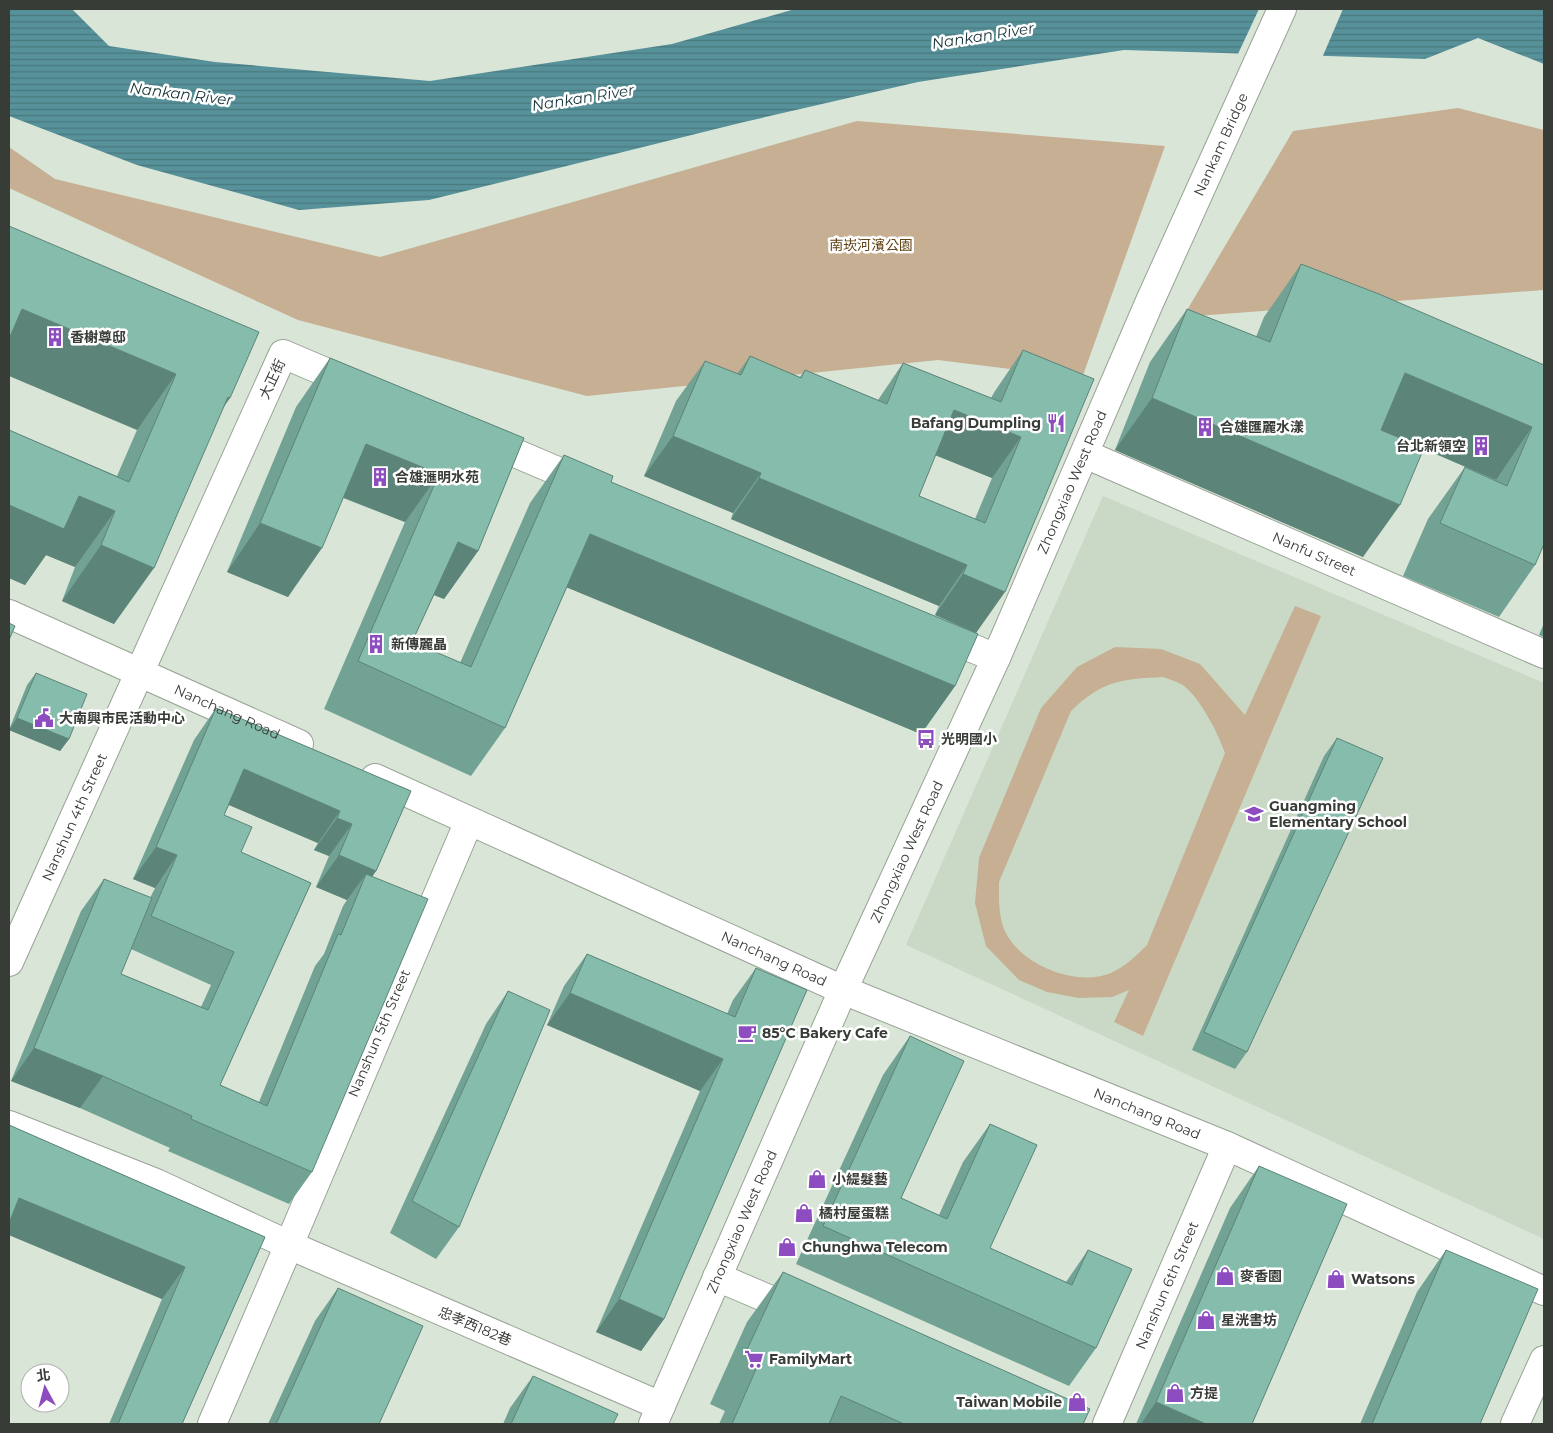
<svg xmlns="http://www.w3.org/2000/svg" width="1553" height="1433" viewBox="0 0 1553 1433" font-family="Montserrat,'Noto Sans TC',sans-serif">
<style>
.built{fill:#c9d9c6}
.park{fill:#c6af92;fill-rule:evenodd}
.water{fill:url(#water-rules)}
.pier{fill:#d9e5d7}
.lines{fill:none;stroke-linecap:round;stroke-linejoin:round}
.street-casing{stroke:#98a396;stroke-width:30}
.street{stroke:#fff;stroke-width:28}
.wall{fill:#72a294;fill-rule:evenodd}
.shaded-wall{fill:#5d8478}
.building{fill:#85bcac;stroke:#5d8478;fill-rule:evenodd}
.labels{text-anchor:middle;stroke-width:5;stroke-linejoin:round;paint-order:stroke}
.street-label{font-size:14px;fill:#383c37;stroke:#fff}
.park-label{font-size:14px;fill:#614214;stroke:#fff}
.poi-label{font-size:14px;font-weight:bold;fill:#383c37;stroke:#fff;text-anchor:start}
.water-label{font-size:15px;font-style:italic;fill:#173539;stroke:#fff}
</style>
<defs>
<pattern id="water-rules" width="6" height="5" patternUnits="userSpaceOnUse" patternTransform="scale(1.25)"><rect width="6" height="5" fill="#57919a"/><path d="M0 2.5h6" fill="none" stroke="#49787e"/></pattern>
</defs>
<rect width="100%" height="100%" fill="#d9e5d7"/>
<polygon class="built" points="1103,496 1544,683 1544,1239 906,945"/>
<g class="park">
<polygon points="1458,108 1544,130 1544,290 1183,317 1293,131"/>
<polygon points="857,121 1165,146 1082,378 938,360 587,396 298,320 9,188 9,147 55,179 380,257"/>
<path d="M1295 606 1321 616 1143 1036 1114 1022 1129 990 1112 997 1079 998 1047 992 1019 980 986 946 975 903 979 858 1041 708 1077 667 1115 647 1161 649 1200 664 1245 715ZM1163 677C1168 679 1176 681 1181 684 1199 695 1218 733 1225 753L1147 945C1136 956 1126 966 1111 973 1078 987 1024 966 1007 935 998 919 999 900 999 882L1071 711C1102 681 1121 679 1163 677Z"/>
</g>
<polygon class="water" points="9,9 72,9 109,46 215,62 430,81 672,44 795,9 1544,9 1544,64 1478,38 1425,59 1124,50 918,82 744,122 429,200 299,210 137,165 9,116"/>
<polygon class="pier" points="1259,9 1343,9 1322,58 1237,56"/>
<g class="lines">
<g class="street-casing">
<g id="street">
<polyline points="482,439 588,484"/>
<path id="s1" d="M1085 454 1544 654"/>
<path id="s2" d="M9 614 299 744"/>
<polyline points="938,634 996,658"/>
<path id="s3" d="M375 778 843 990 1227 1146 1544 1291"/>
<path id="s4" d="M9 962 283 354 356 385"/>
<path id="s5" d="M9 1125 156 1183 289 1245 469 821"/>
<polyline points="717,1277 799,1312"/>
<polyline points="212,1424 289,1245 661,1406"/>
<path id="s6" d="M653 1424 843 990 996 658 1150 301 1282 9"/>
<path id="s7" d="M1107 1424 1227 1146"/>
<polyline points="1515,1424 1544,1360"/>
</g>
</g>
<use href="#street" class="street"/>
</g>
<g class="wall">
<polygon points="9,226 222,410 114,624 62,601 75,567 46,555 25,585 9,578 9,430 117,476 137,430"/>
<polygon points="1301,264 1544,365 1535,565 1499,617 1403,576 1428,519 1465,467 1495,480 1496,480 1424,449 1363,557 1115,450 1150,362 1187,309 1256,337 1264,317"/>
<path d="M1023 350 1094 379 976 633 935 615 939 606 731 519 733 513 644 476 676 401 705 361 737 374 750 356 800 377 805 370 878 400 903 363 991 398 995 391ZM935 455 992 478 975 519 919 496Z"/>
<polygon points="330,358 524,438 478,551 444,599 434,595 412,642 460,663 530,503 564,455 611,482 955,686 921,734 567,587 505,728 471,776 324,709 405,522 343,498 288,597 227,572 296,407"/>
<polygon points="1544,623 1544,637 1539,635"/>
<polygon points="36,673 69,739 60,751 9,730 27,685"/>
<path d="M216 708 411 791 376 871 372 877 312 1172 289 1204 168 1151 170 1148 80 1108 11 1081 81 911 104 879 150 898 155 888 133 879 194 740ZM229 805 318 843 314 850 329 856 316 887 347 900 343 906 324 954 315 966 259 1102 220 1085 311 883 241 852 224 815ZM131 949 211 985 201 1007 121 974Z"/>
<polygon points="1337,738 1247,1052 1235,1069 1192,1050 1324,756"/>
<polygon points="587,954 727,1014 733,1000 756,968 664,1319 641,1351 596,1332 700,1091 547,1025 564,986"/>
<polygon points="508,991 459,1227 436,1259 390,1233 486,1024"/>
<polygon points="910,1036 901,1198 939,1215 963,1162 990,1124 990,1248 1066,1282 1088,1250 1096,1348 1069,1386 796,1264 883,1075"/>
<polygon points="9,1125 265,1237 182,1424 109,1424 162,1299 9,1235"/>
<polygon points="1259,1166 1252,1424 1136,1424 1230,1208"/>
<polygon points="1446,1250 1480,1424 1360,1424 1417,1292"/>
<polygon points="783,1272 1083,1424 719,1424 725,1411 710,1404 747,1322"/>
<polygon points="338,1288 379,1424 268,1424 315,1321"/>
<polygon points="533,1376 613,1424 503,1424 510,1408"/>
</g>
<g class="shaded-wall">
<polygon points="22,309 176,374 137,430 9,376 9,328"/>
<polygon points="1405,373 1532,427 1496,480 1369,425"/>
<polygon points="228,397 230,398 191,454"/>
<polygon points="1152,398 1400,505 1363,557 1115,450"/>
<polygon points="954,410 1021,437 992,478 925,451"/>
<polygon points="673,436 761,473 733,513 644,476"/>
<polygon points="366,444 439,474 405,522 332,493"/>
<polygon points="759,478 967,565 939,606 731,519"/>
<polygon points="79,496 115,511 75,567 46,555 25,585 9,578 9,505"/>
<polygon points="260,523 322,548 288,597 227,572"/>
<polygon points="590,534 955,686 921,734 556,583"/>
<polygon points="458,542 478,551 444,599 424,591"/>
<polygon points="101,545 154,568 114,624 62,601"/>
<polygon points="963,574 1005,592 976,633 935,615"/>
<polygon points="17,718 69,739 60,751 9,730"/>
<polygon points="244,769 340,811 318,843 222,802"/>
<polygon points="337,818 352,824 329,856 314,850"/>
<polygon points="156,847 177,855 155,888 133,879"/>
<polygon points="339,855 376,871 354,902 366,874 347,900 316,887"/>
<polygon points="570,993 723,1059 700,1091 547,1025"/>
<polygon points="34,1048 103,1076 80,1108 11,1081"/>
<polygon points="19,1198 185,1267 162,1299 9,1235 9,1213"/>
<polygon points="619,1299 664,1319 641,1351 596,1332"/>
<polygon points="1156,1402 1206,1424 1141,1424"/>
</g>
<g class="building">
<polygon points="9,226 259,332 230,398 228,397 154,568 101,545 115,511 79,496 64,529 9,505 9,430 129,482 176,374 22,309 9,339"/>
<polygon points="1301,264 1379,294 1544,365 1544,544 1535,565 1440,523 1465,467 1507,486 1532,427 1405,373 1381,430 1424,448 1400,505 1152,398 1187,309 1270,342"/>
<path d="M1023 350 1094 379 1005 592 963 574 967 565 759 478 761 473 673 436 705 361 741 375 750 356 801 378 805 370 887 404 903 363 1001 402ZM954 410 1021 437 985 523 919 496Z"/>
<polygon points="330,358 524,438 478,551 458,542 412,642 471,667 564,455 613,476 611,482 978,634 955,686 590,534 505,728 358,661 439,474 366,444 322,548 260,523"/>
<polygon points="9,623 15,626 9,640"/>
<polygon points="36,673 87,694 69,739 17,718"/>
<polygon points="216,708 411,791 376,871 339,855 352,824 337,818 340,811 244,769 224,815 252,827 241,852 311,883 220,1085 267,1106 338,934 341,935 366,874 428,899 312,1172 191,1119 192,1116 103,1076 34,1048 104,879 152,898 121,974 208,1010 234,952 151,916 177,855 156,847"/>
<polygon points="1337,738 1383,758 1247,1052 1204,1032"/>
<polygon points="587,954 735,1017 756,968 807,990 664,1319 619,1299 723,1059 570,993"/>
<polygon points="508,991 550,1010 459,1227 412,1201"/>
<polygon points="910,1036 964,1061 901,1198 947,1219 990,1124 1037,1145 990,1248 1072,1285 1088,1250 1132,1269 1096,1348 823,1226"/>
<polygon points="9,1125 265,1237 182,1424 118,1424 185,1267 19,1198 9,1223"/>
<polygon points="1259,1166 1347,1204 1252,1424 1206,1424 1156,1402"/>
<polygon points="1446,1250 1538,1289 1480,1424 1372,1424"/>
<polygon points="783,1272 1090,1409 1083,1424 904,1424 841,1396 829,1424 732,1424 760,1360 745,1354"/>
<polygon points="338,1288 423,1326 379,1424 276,1424"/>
<polygon points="533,1376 618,1414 613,1424 511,1424"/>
</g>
<defs>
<g id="building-bare" transform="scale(1.5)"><path d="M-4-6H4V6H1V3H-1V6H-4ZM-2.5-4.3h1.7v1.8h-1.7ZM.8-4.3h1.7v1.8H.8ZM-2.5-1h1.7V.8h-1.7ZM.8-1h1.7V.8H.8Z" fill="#8e4cc1" stroke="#fff" stroke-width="2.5" paint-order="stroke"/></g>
<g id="restaurant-bare" transform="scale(1.5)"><path d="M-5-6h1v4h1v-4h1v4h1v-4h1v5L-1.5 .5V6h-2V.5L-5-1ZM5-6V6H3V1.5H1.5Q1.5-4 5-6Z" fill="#8e4cc1" stroke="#fff" stroke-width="2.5" paint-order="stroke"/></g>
<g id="civic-bare" transform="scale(1.5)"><path d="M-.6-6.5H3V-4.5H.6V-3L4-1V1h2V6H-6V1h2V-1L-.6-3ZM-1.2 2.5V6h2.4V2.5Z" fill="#8e4cc1" stroke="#fff" stroke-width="2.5" paint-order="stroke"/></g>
<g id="bus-bare" transform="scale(1.5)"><path d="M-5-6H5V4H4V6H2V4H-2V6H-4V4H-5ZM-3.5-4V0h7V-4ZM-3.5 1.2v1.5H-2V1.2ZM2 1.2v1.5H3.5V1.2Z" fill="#8e4cc1" stroke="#fff" stroke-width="2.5" paint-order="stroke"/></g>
<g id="school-bare" transform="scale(1.5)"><path d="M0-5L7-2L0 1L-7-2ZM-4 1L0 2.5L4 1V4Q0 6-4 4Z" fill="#8e4cc1" stroke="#fff" stroke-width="2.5" paint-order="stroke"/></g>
<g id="cafe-bare" transform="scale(1.5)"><path d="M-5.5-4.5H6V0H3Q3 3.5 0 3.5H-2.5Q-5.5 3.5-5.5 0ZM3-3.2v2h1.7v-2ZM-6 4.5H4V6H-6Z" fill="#8e4cc1" stroke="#fff" stroke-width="2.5" paint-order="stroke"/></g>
<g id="shop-bare" transform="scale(1.5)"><path d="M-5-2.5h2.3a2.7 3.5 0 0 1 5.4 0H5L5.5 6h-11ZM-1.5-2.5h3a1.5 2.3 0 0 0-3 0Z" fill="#8e4cc1" stroke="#fff" stroke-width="2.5" paint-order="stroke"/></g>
<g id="supermarket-bare" transform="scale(1.5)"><path d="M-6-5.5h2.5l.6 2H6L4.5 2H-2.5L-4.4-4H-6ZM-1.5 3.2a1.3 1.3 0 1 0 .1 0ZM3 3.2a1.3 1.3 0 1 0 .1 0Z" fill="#8e4cc1" stroke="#fff" stroke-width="2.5" paint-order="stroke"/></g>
</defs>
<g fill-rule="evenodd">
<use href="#building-bare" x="55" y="337"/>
<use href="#restaurant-bare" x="1056" y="423"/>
<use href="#building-bare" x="1205" y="427"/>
<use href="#building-bare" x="1481" y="446"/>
<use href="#building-bare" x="380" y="477"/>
<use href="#building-bare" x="376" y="644"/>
<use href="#civic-bare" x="44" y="718"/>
<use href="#bus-bare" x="926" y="739"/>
<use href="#school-bare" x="1254" y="814"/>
<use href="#cafe-bare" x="747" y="1033"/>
<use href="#shop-bare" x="817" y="1179"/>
<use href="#shop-bare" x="804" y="1213"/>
<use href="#shop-bare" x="787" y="1247"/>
<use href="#shop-bare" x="1225" y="1276"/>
<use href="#shop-bare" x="1336" y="1279"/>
<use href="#shop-bare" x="1206" y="1320"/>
<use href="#supermarket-bare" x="754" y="1359"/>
<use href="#shop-bare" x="1175" y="1393"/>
<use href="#shop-bare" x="1077" y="1402"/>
</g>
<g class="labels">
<g class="street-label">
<text dy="5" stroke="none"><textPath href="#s6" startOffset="1400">Nankam Bridge</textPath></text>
<text transform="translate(272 379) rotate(-65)" y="5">大正街</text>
<text dy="5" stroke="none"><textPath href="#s6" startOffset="1031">Zhongxiao West Road</textPath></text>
<text dy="5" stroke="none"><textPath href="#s1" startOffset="250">Nanfu Street</textPath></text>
<text dy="5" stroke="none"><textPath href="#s2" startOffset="239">Nanchang Road</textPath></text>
<text dy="5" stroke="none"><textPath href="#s4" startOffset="159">Nanshun 4th Street</textPath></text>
<text dy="5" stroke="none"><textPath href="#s6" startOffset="626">Zhongxiao West Road</textPath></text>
<text dy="5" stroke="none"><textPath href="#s3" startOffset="438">Nanchang Road</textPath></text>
<text dy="5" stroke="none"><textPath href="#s5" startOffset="535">Nanshun 5th Street</textPath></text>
<text dy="5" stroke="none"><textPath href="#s3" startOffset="842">Nanchang Road</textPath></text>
<text dy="5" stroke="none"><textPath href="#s6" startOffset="221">Zhongxiao West Road</textPath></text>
<text dy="5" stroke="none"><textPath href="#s7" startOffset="151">Nanshun 6th Street</textPath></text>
<text transform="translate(475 1326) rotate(23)" y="5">忠孝西182巷</text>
</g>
<g class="park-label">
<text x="871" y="250">南崁河濱公園</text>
</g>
<g class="poi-label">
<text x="70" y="342">香榭尊邸</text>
<text x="1041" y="428" text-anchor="end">Bafang Dumpling</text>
<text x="1220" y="432">合雄匯麗水漾</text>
<text x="1466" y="451" text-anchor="end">台北新領空</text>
<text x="395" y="482">合雄滙明水苑</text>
<text x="391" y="649">新傳麗晶</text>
<text x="59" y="723">大南興市民活動中心</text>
<text x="941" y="744">光明國小</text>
<text x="1269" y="811">Guangming<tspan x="1269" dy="16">Elementary School</tspan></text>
<text x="762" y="1038">85°C Bakery Cafe</text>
<text x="832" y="1184">小緹髮藝</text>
<text x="819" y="1218">橘村屋蛋糕</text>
<text x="802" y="1252">Chunghwa Telecom</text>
<text x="1240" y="1281">麥香園</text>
<text x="1351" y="1284">Watsons</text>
<text x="1221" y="1325">星洸書坊</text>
<text x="769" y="1364">FamilyMart</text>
<text x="1190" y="1398">方提</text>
<text x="1062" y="1407" text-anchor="end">Taiwan Mobile</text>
</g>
<g class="water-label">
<text transform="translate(983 36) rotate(-9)" y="5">Nankan River</text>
<text transform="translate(181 94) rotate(7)" y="5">Nankan River</text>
<text transform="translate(583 98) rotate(-9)" y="5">Nankan River</text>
</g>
</g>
<rect width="1553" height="1433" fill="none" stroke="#383c37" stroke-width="20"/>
<g transform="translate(45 1388) rotate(353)"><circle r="24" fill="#ffffff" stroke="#afb1af"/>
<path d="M0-4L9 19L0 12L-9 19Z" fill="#8e4cc1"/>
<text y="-8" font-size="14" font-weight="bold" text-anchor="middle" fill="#383c37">北</text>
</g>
</svg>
